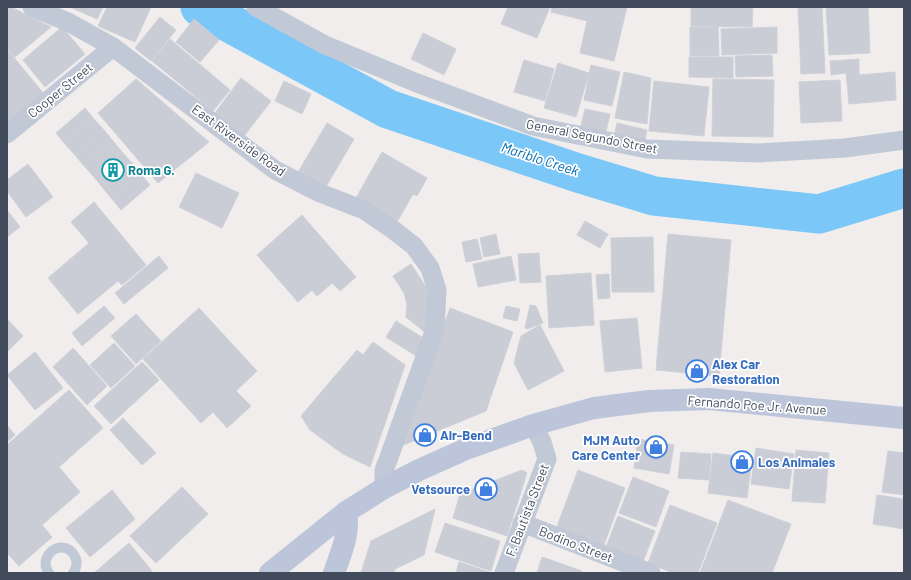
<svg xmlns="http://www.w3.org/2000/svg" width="911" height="580" viewBox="0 0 911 580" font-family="Barlow,sans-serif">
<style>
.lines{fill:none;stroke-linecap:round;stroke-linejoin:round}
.river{stroke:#7bc7f7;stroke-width:39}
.building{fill:#cacdd5;stroke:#cfd0d9}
.lane{stroke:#c1c8d6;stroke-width:10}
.street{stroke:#c1c8d6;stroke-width:19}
.secondary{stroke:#bcc5d9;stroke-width:22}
.labels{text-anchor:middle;stroke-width:3.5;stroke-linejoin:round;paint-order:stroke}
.street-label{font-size:13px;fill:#424b5c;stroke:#fff}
.culture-label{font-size:13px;font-weight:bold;fill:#0d838f;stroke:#fff;text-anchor:start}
.shop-label{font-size:13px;font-weight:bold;fill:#366cbe;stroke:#fff;text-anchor:start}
.water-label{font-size:14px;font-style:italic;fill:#006cb2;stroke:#fff}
</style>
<rect width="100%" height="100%" fill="#f0edec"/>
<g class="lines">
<polyline class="river" points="200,7 388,109 578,173 654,196 819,214 904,188"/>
</g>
<g class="building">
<polygon points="7,7 11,7 51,27 15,57 7,48"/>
<polygon points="70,7 103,7 97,19"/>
<polygon points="107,7 151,7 135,42 98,26"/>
<polygon points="508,7 550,7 537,38 501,24"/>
<polygon points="552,7 627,7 614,61 580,53 587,21 551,12"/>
<polygon points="691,7 753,7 752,27 691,26"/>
<polygon points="798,7 822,7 825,73 801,74"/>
<polygon points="826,7 868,7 870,53 829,55"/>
<polygon points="160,17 176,30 151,61 135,48"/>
<polygon points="194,19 219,40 200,62 176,42"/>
<polygon points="62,27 85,54 45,87 23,60"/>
<polygon points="690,27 718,27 719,56 690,56"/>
<polygon points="777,27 777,53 722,55 721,29"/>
<polygon points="423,33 456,49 444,75 411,59"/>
<polygon points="170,39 230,90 213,111 152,61"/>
<polygon points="7,49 44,94 7,126"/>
<polygon points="772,55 773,76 736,77 735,56"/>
<polygon points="689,57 733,57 733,78 689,77"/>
<polygon points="859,59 859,75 895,72 896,100 849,104 846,73 831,75 830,61"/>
<polygon points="524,60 554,69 545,101 514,92"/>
<polygon points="558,63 589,73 576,117 544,108"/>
<polygon points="591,65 620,72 612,106 584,100"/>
<polygon points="624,72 651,78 647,124 615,118"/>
<polygon points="241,78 271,101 244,136 215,113"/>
<polygon points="136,79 209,142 158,183 98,113"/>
<polygon points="713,79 774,80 773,137 712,136"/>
<polygon points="840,80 842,121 801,123 799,82"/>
<polygon points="284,81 311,94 302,114 275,101"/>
<polygon points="654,81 709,87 704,136 649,131"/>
<polygon points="85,108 94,119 65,144 56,133"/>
<polygon points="585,109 610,114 605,136 580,130"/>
<polygon points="94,119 104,130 75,155 65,144"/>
<polygon points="327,123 354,139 324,190 297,174"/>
<polygon points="617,123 647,130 644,144 614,137"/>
<polygon points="104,130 113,141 84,166 75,155"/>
<polygon points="113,141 122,152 94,177 84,166"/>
<polygon points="122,152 132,163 103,188 94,177"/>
<polygon points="382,152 427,178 417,196 413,194 397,222 356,198"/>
<polygon points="132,163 141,174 112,199 103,188"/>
<polygon points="28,164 53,197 26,217 7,191 7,180"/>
<polygon points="196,173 239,193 222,228 179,207"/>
<polygon points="141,174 150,185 121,210 112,199"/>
<polygon points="94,202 146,265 122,285 118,281 78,314 48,278 89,243 71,222"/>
<polygon points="7,210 20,227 7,237"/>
<polygon points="302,215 356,277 340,291 332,283 317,296 312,290 298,302 257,255"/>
<polygon points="585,221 608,234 600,248 577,235"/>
<polygon points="496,234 500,254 484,257 480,238"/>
<polygon points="668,234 731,240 719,376 656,370"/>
<polygon points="653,237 654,292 612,292 611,238"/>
<polygon points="477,239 482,259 466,262 462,242"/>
<polygon points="539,253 541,282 520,283 518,254"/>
<polygon points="159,256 168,268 124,304 115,293"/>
<polygon points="511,256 516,280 478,287 473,264"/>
<polygon points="411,264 426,287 429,298 427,334 406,317 407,304 404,293 393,276"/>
<polygon points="591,273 594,325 549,328 546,276"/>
<polygon points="609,274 610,298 598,299 596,275"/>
<polygon points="530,305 536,306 543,323 527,329 525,328"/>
<polygon points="104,306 115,318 82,346 72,333"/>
<polygon points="506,306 520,309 517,321 503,318"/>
<polygon points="199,308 257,371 236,391 251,406 227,428 213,412 201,423 143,359"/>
<polygon points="450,308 513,332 486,411 401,446"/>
<polygon points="136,314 161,341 136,364 111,336"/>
<polygon points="637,318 642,368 605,372 600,321"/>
<polygon points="7,319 23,336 7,352"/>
<polygon points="396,321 428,341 418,357 386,337"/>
<polygon points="540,325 564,371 528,390 514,363 521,336"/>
<polygon points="373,342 405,365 370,467 343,454 310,430 301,416 357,350 363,355"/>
<polygon points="114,343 135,366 111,388 90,365"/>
<polygon points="73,348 107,386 87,405 53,367"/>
<polygon points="35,352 63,388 35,410 7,375"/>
<polygon points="142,362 159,380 111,424 94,406"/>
<polygon points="69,390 103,428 59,467 80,492 42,525 52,537 19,566 7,553 7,445"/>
<polygon points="123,418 156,453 142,465 110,430"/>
<polygon points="7,425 15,435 7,442"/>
<polygon points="638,439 674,445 669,474 634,468"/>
<polygon points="756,448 794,454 789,489 751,484"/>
<polygon points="796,450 829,453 825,503 792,501"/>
<polygon points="888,451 904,453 904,495 882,492"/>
<polygon points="681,452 711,454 709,480 678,478"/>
<polygon points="713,453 752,458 747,498 708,493"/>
<polygon points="522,470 527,473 507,536 453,518 460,494"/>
<polygon points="578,470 625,488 602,550 555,532"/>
<polygon points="633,477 669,491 656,527 619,513"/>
<polygon points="182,487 208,514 156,563 130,536"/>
<polygon points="112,490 135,519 90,557 66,528"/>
<polygon points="877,495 904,499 904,529 873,524"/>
<polygon points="728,500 791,524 772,573 700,573"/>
<polygon points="670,505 717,523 698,573 673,573 648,563"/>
<polygon points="435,509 424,555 395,569 394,573 361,573 371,541"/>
<polygon points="618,516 655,531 642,564 605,550"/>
<polygon points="445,523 500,541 491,571 435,552"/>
<polygon points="129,543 152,571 149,573 94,573"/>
<polygon points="542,557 582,571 581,573 537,573"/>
<polygon points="459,562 489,572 489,573 456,573"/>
</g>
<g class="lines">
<path class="lane" d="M49 573C36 555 63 537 74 555 78 561 77 567 73 573"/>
<g class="street">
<polyline points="32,7 68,22 113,47 275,170 320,193 364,210 392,229 414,246 430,268 437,290 435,329 388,460 384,470 384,488"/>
<polyline points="256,7 325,45 417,83 533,126 647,149 758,153 845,148 904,140"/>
<polyline points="7,134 113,47"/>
<polyline points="522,523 651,573"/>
<polyline points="504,573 547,459 542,442 533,425"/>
</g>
<g class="secondary">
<polyline points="270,573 346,512 384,488 419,470 466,449 533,425 594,408 649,401 709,399 904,418"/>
<path d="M334 573C341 552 350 535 346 512"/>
</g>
</g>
<defs>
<g id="building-ring" transform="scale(1.15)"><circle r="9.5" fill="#fff" stroke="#0f9aa8" stroke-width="1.5"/><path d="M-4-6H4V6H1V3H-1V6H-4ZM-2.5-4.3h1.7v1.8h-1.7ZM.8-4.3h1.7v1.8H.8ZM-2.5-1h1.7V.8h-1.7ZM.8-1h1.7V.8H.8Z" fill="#0f9aa8"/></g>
<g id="shop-ring" transform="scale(1.15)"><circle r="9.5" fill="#fff" stroke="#3f7fe0" stroke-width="1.5"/><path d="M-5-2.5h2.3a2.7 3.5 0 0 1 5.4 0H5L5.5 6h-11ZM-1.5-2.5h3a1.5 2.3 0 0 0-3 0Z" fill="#3f7fe0"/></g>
</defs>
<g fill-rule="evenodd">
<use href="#building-ring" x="113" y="170"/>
<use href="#shop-ring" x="697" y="371"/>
<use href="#shop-ring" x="425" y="435"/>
<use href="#shop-ring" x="656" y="447"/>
<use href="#shop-ring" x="742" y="462"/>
<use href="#shop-ring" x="486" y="489"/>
</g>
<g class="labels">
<g class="street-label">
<text transform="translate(60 90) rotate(-39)" y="5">Cooper Street</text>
<text transform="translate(592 136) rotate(11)" y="5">General Segundo Street</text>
<text transform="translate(239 140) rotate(36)" y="5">East Riverside Road</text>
<text transform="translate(757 405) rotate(4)" y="5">Fernando Poe Jr. Avenue</text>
<text transform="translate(527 510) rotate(-69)" y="5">F. Bautista Street</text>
<text transform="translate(576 544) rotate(21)" y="5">Bodino Street</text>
</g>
<g class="culture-label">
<text x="128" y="175">Roma G.</text>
</g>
<g class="shop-label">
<text x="712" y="369">Alex Car<tspan x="712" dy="15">Restoration</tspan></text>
<text x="440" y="440">Air-Bend</text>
<text x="640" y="445" text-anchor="end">MJM Auto<tspan x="640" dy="15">Care Center</tspan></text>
<text x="758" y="467">Los Animales</text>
<text x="470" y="494" text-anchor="end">Vetsource</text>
</g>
<g class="water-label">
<text transform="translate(540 159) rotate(18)" y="5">Mariblo Creek</text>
</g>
</g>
<rect width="911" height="580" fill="none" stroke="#424b5c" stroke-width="16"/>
</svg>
